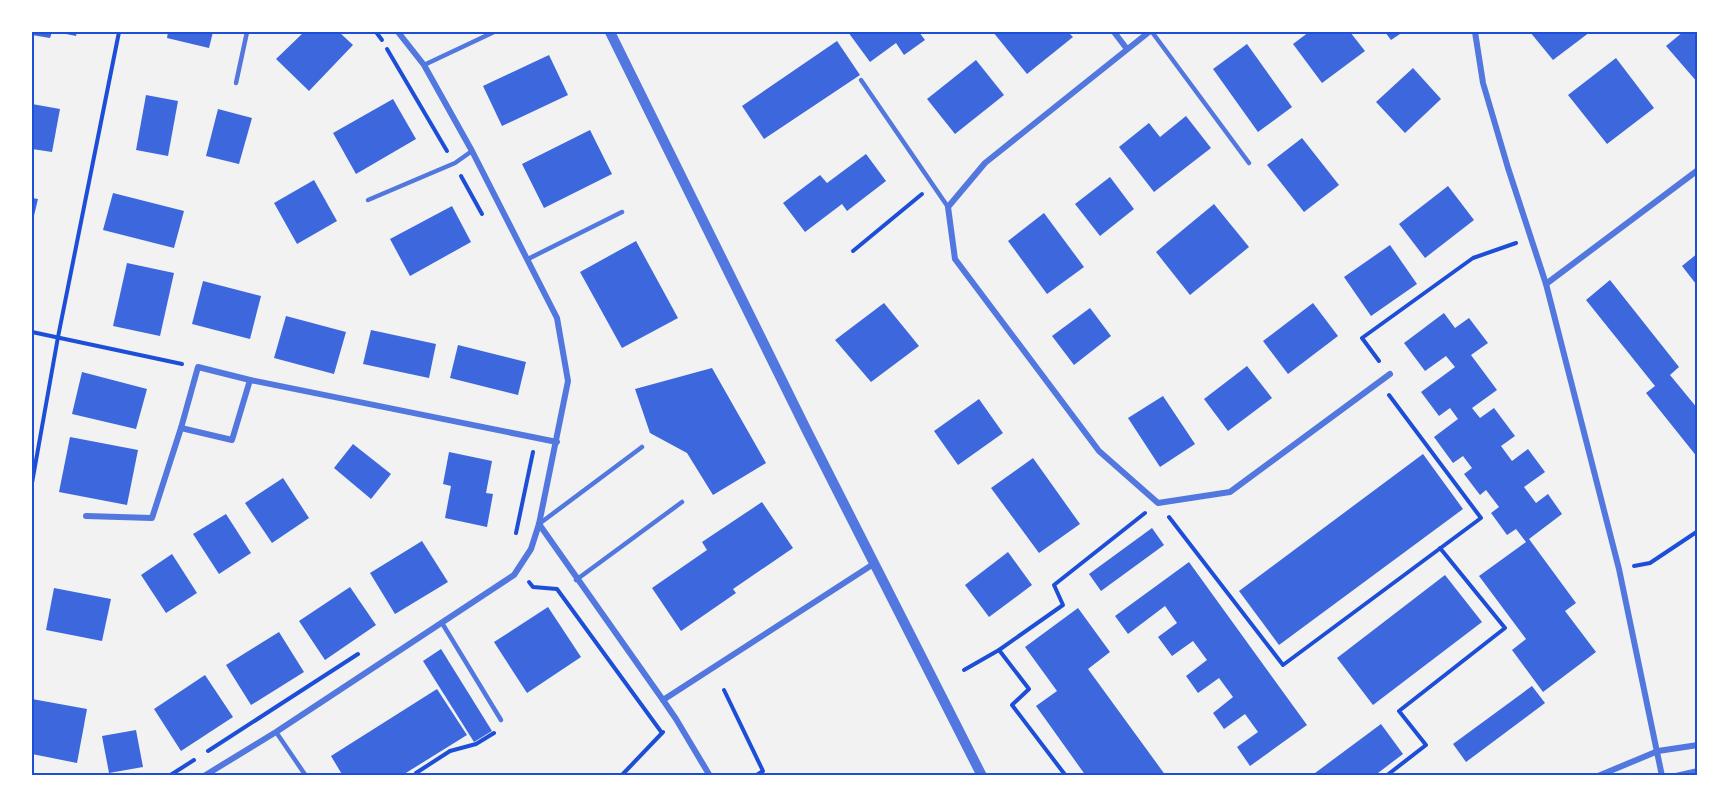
<svg xmlns="http://www.w3.org/2000/svg" width="1729" height="807" viewBox="0 0 1729 807" font-family="'Space Grotesk',sans-serif">
<style>
.building{fill:#3d67dc}
.lines{fill:none;stroke-linecap:round;stroke-linejoin:round}
.path{stroke:#1d4ed8;stroke-width:4}
.service{stroke:#5277de;stroke-width:4.5}
.minor{stroke:#5277de;stroke-width:6}
.tertiary{stroke:#5277de;stroke-width:10}
.neatline{fill:none;stroke:#1d4ed8;stroke-width:2}
</style>
<rect width="100%" height="100%" fill="#f2f2f2"/>
<g class="building">
<polygon points="32,32 52,32 50,38 32,35"/>
<polygon points="56,32 77,32 76,36"/>
<polygon points="168,32 213,32 209,48 167,38"/>
<polygon points="304,32 339,32 353,45 309,91 276,59"/>
<polygon points="848,32 919,32 925,40 904,55 896,43 870,62"/>
<polygon points="993,32 1068,32 1073,37 1027,74"/>
<polygon points="1309,32 1350,32 1365,51 1322,83 1293,44"/>
<polygon points="1385,32 1403,32 1391,40"/>
<polygon points="1530,32 1590,32 1553,60"/>
<polygon points="1683,32 1698,32 1698,83 1666,46"/>
<polygon points="837,41 860,75 764,139 742,106"/>
<polygon points="1247,44 1292,107 1258,132 1213,69"/>
<polygon points="549,55 568,95 502,126 483,86"/>
<polygon points="1616,58 1654,108 1607,144 1568,95"/>
<polygon points="976,60 1004,95 955,134 927,99"/>
<polygon points="1413,68 1441,99 1405,133 1376,102"/>
<polygon points="146,95 178,101 168,156 136,150"/>
<polygon points="393,99 416,139 356,174 333,133"/>
<polygon points="32,104 60,109 52,152 32,149"/>
<polygon points="218,109 252,118 239,164 206,156"/>
<polygon points="1186,116 1211,148 1154,192 1119,147 1149,123 1160,137"/>
<polygon points="590,130 612,174 544,208 522,164"/>
<polygon points="1302,138 1339,185 1304,212 1267,165"/>
<polygon points="866,154 886,181 847,211 842,204 805,232 783,203 820,175 827,183"/>
<polygon points="1110,177 1134,209 1100,236 1075,204"/>
<polygon points="314,180 337,221 297,244 274,203"/>
<polygon points="1448,186 1474,220 1425,258 1399,224"/>
<polygon points="113,193 184,211 174,248 103,230"/>
<polygon points="32,198 38,199 32,224"/>
<polygon points="1214,204 1249,247 1190,295 1156,252"/>
<polygon points="452,206 471,242 410,276 390,239"/>
<polygon points="1044,213 1084,267 1047,294 1008,241"/>
<polygon points="636,241 678,318 622,348 580,272"/>
<polygon points="1390,245 1417,284 1371,316 1344,277"/>
<polygon points="1698,253 1698,283 1696,284 1682,266"/>
<polygon points="127,263 174,273 160,336 113,326"/>
<polygon points="1610,280 1679,367 1670,375 1698,409 1698,458 1646,393 1655,386 1586,300"/>
<polygon points="203,281 261,296 250,339 192,324"/>
<polygon points="884,303 919,346 871,382 835,340"/>
<polygon points="1313,303 1338,336 1288,374 1263,341"/>
<polygon points="1090,308 1111,336 1074,365 1052,336"/>
<polygon points="1444,313 1455,328 1469,318 1488,343 1471,355 1497,390 1472,408 1480,418 1494,408 1515,436 1501,446 1512,461 1528,449 1545,472 1524,487 1536,503 1548,494 1562,514 1529,539 1576,603 1565,611 1596,652 1543,692 1512,650 1526,639 1479,576 1526,542 1516,529 1507,535 1491,513 1499,507 1486,490 1480,495 1464,474 1472,468 1463,456 1453,463 1434,437 1458,419 1450,408 1439,416 1421,392 1455,367 1446,356 1425,371 1404,343"/>
<polygon points="286,316 346,332 334,374 274,358"/>
<polygon points="371,330 436,344 429,378 363,364"/>
<polygon points="458,345 526,362 518,395 450,378"/>
<polygon points="1247,366 1272,398 1228,431 1204,399"/>
<polygon points="712,368 766,463 713,495 687,453 650,433 635,389"/>
<polygon points="82,372 147,389 136,429 72,414"/>
<polygon points="1163,396 1195,444 1160,467 1128,418"/>
<polygon points="979,399 1003,433 958,465 934,431"/>
<polygon points="70,437 138,450 127,505 59,492"/>
<polygon points="353,444 391,474 371,499 334,468"/>
<polygon points="449,452 492,461 486,493 493,494 487,527 445,518 451,486 443,484"/>
<polygon points="1423,454 1463,509 1279,645 1239,591"/>
<polygon points="1033,458 1080,524 1039,553 991,488"/>
<polygon points="283,478 309,518 272,543 245,503"/>
<polygon points="762,502 793,548 733,589 736,593 681,631 652,588 707,550 702,542"/>
<polygon points="226,514 251,553 219,574 193,534"/>
<polygon points="1152,528 1164,545 1101,591 1089,574"/>
<polygon points="422,541 448,582 395,614 370,573"/>
<polygon points="1008,552 1032,585 989,617 965,585"/>
<polygon points="172,554 197,593 166,613 141,575"/>
<polygon points="1189,562 1307,725 1250,766 1237,747 1258,732 1245,714 1224,729 1213,713 1233,697 1219,678 1198,693 1186,676 1207,660 1193,641 1172,656 1158,637 1177,623 1165,606 1128,634 1115,616"/>
<polygon points="1445,575 1482,622 1373,705 1337,658"/>
<polygon points="350,587 376,625 325,660 299,621"/>
<polygon points="54,588 111,599 102,641 46,630"/>
<polygon points="548,607 581,657 527,693 494,642"/>
<polygon points="1078,608 1110,652 1088,669 1166,776 1086,776 1036,706 1057,691 1025,647"/>
<polygon points="279,632 304,672 251,705 226,665"/>
<polygon points="441,649 492,731 474,742 423,661"/>
<polygon points="205,675 233,717 181,751 154,709"/>
<polygon points="1532,686 1545,703 1466,762 1453,744"/>
<polygon points="437,689 467,735 401,776 343,776 331,756"/>
<polygon points="32,699 87,709 77,763 32,754"/>
<polygon points="1381,724 1403,754 1374,776 1311,776"/>
<polygon points="136,730 143,767 109,773 102,736"/>
</g>
<g class="lines">
<g class="path">
<polyline points="376,32 382,40"/>
<polyline points="387,49 447,151"/>
<polyline points="461,176 482,214"/>
<polyline points="853,251 922,194"/>
<polyline points="32,332 182,364"/>
<polyline points="1379,361 1362,338 1473,258 1516,243"/>
<polyline points="32,483 58,337 119,32"/>
<polyline points="1169,517 1283,665 1481,518 1389,395"/>
<polyline points="516,533 533,452"/>
<polyline points="1634,566 1650,563 1698,531"/>
<polyline points="529,582 533,587 557,589 662,733"/>
<polyline points="964,670 999,650"/>
<polyline points="724,690 763,771 755,776"/>
<polyline points="208,751 358,654"/>
<polyline points="416,773 450,751 476,744 494,733"/>
<polyline points="32,775 40,776"/>
<polyline points="169,776 194,760"/>
<polyline points="621,776 663,732"/>
<polyline points="1066,776 1012,705 1029,689 999,650 1063,605 1054,585 1145,513"/>
<polyline points="1386,776 1426,745 1399,711 1505,628 1440,548"/>
</g>
<g class="service">
<polyline points="1152,32 1249,163"/>
<polyline points="424,65 494,32"/>
<polyline points="861,80 948,207"/>
<polyline points="236,83 247,32"/>
<polyline points="368,200 455,163 472,151"/>
<polyline points="528,259 622,212"/>
<polyline points="539,524 642,447"/>
<polyline points="576,580 682,502"/>
<polyline points="442,623 501,720"/>
<polyline points="276,732 306,776"/>
</g>
<g class="minor">
<polyline points="1114,32 1127,49"/>
<polyline points="1149,32 985,163 948,207 955,259 1099,451 1158,503 1230,492 1390,374"/>
<polyline points="1475,32 1483,83 1508,168 1546,284 1619,569 1662,776"/>
<polyline points="1546,284 1698,170"/>
<polyline points="181,428 232,440 250,380"/>
<polyline points="86,516 152,518 181,428 198,367 250,380 557,442"/>
<polyline points="539,524 663,700 875,563"/>
<polyline points="663,700 676,719 710,776"/>
<polyline points="204,776 276,732 514,575 531,549 539,524 568,381 557,318 472,151 424,65 398,32"/>
<polyline points="1598,776 1658,751 1698,745"/>
<polyline points="1676,776 1698,771"/>
</g>
<polyline class="tertiary" points="610,32 807,431 982,776"/>
</g>
<rect width="1729" height="807" fill="none" stroke="#ffffff" stroke-width="66"/>
<rect x="33" y="33" width="1663" height="741" class="neatline"/>
</svg>
